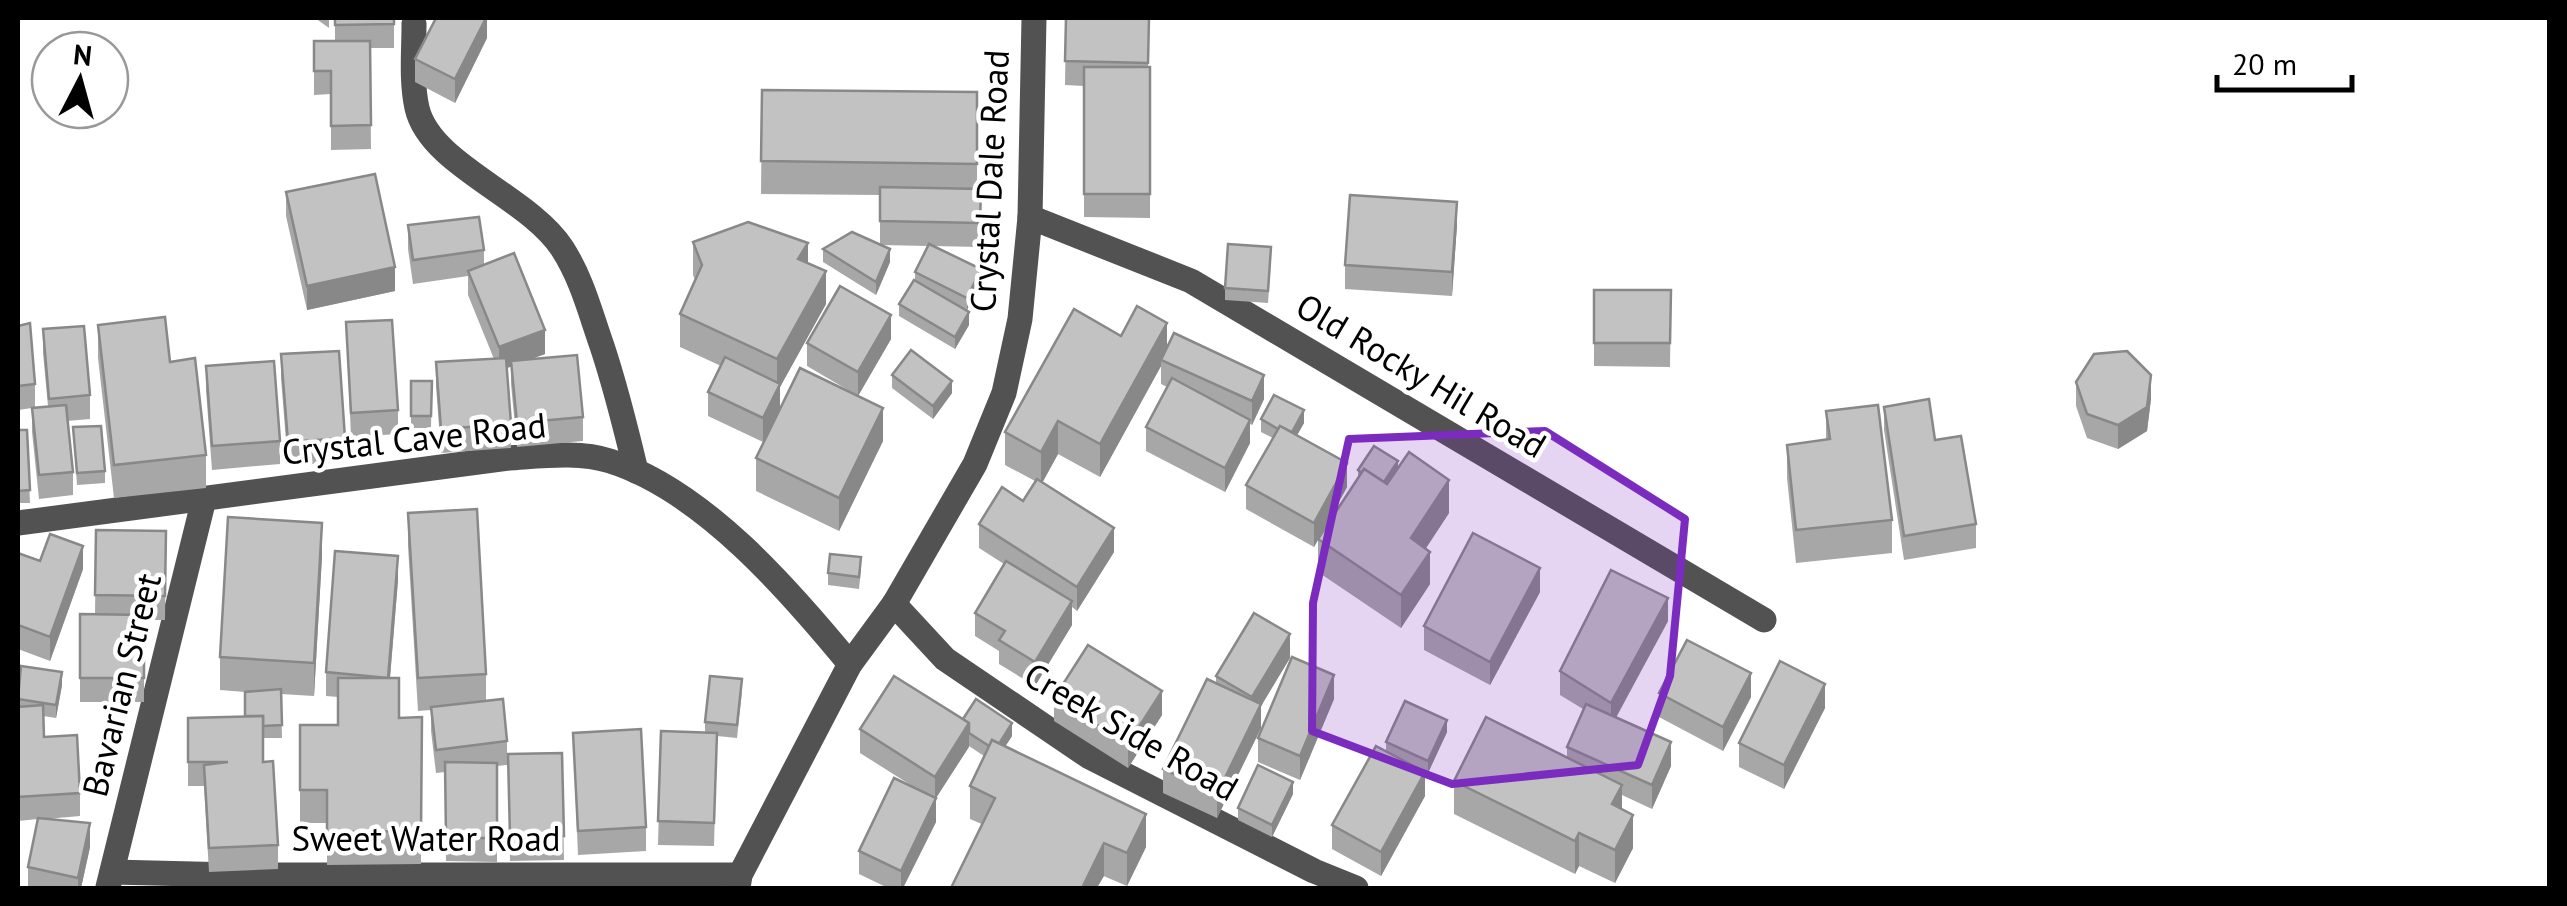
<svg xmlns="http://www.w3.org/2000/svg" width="2567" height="906" viewBox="0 0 2567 906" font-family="'PT Sans',sans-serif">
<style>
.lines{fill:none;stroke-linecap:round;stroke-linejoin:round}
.minor{stroke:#525252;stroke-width:25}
.wall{fill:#a7a7a7}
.shaded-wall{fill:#888}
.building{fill:#c2c2c2;stroke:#888;stroke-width:2.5}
.marked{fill:#7b2cbf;fill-opacity:0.2;stroke:#7b2cbf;stroke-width:8;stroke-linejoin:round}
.labels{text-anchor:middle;stroke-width:9;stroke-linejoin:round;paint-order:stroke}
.street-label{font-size:35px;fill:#000;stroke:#fff}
</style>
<rect width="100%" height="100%" fill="#fff"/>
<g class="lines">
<g class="minor">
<path d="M414 24C414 52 411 81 417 108 430 165 528 196 562 248 582 279 590 312 602 346 616 388 626 429 636 471"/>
<polyline points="1030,217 1191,281 1764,620"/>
<path d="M18 523 509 458C541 456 580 451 610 461 703 490 790 591 850 664"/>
<polyline points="894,604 945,659 1088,756 1314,871 1356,888"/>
<polyline points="112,872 234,875 740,875"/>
<polyline points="108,887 204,499"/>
<polyline points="738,888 740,875 850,664 894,604 975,464 1004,393 1020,319 1030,217 1034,18"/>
</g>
</g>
<g class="wall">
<polygon points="315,18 329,18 329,28"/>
<polygon points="335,18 394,18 394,48 370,48 371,149 331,150 331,94 314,95 314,41 335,41"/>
<polygon points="487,18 487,38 455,103 415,82 415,59"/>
<polygon points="1066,18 1149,18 1148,67 1150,67 1150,218 1084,217 1084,86 1065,85"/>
<polygon points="762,90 977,92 977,189 981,189 980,247 932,246 981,282 967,310 969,325 955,349 899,316 899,304 915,281 915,272 928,246 881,245 890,262 876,295 823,262 823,249 880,245 880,195 761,194"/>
<polygon points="286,192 395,291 307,310 286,216"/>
<polygon points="408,225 484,250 484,265 545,354 531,359 583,417 583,441 517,447 511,384 511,366 507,368 511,448 441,453 436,386 436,362 494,359 468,295 468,276 413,284 408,249"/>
<polygon points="1457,225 1452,296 1345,289 1345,265"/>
<polygon points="693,242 808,264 826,304 780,387 780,407 763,442 708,416 708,392 721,366 680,347 680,314 695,280 693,275"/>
<polygon points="1271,260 1268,303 1225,300 1225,288"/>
<polygon points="1594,290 1671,290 1670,367 1594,366"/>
<polygon points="346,322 398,410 398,434 351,437"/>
<polygon points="98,325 170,362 206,455 206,488 114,498 98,358"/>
<polygon points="18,326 35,384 35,408 48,406 43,353 43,329 90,395 90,419 67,421 73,472 73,495 39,499 32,432 32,408 18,410"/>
<polygon points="1121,336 1167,348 1264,399 1252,425 1250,424 1250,443 1225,492 1146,451 1146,427 1167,387 1161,384 1161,366 1100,477 1058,454 1042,483 1114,552 1077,611 1072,607 1072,625 1035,686 999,664 999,651 975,636 975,613 1004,564 979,548 979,524 1023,501 1035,481 1005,465 1005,432"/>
<polygon points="891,339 858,396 807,366 807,343"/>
<polygon points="281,354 345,438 345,461 288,466 281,378"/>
<polygon points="206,366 280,441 280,464 212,470 206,390"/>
<polygon points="892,375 952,393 933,419 892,388"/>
<polygon points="411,381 432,381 431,428 411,428"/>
<polygon points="2076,382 2151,399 2147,431 2118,449 2087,438 2076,406"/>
<polygon points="1884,407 1935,440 1976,524 1976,548 1904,560 1884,430"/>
<polygon points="1826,411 1892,520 1892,553 1796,563 1787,478 1787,445 1826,440"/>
<polygon points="1261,419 1304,423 1297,435 1347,487 1322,533 1358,479 1358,470 1398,469 1449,513 1426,548 1430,584 1401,628 1318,572 1318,540 1314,547 1246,509 1246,485 1273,438 1261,432"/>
<polygon points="73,427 105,471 105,483 77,485"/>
<polygon points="18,430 27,430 30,503 18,503"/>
<polygon points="883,441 839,531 756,491 756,458"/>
<polygon points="408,513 486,674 486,701 507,741 507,765 497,766 497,862 446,861 445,772 436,773 431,731 431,710 418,711 408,546"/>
<polygon points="96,530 166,531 165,620 144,620 144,702 80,702 80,614 95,614"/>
<polygon points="18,553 40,561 83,569 50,661 18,649"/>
<polygon points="322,556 314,696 281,694 282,738 263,738 263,762 278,845 278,869 209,872 204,786 188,786 188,718 245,716 245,692 220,690 220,657"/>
<polygon points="861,569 859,589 828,585 828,573"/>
<polygon points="398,580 390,678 399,718 422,717 421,864 327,865 327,823 300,823 300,725 338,725 338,697 326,696 326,672"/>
<polygon points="1540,592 1490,685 1424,650 1424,626"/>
<polygon points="1668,621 1616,718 1671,766 1652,809 1622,795 1622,809 1633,848 1615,883 1579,866 1575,874 1454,814 1454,781 1567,758 1567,747 1583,709 1560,695 1560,671"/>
<polygon points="1290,658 1261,706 1261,728 1217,818 1163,793 1163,769 1216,683 1216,676"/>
<polygon points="62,685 56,718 43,716 44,737 80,793 80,816 46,819 90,847 81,888 28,888 28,867 38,819 18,821 18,699"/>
<polygon points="742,692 737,738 717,736 714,846 658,845 661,731 705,733 705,722"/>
<polygon points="1659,693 1751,697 1723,751 1659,717"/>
<polygon points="1054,698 1162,715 1128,768 1054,721"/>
<polygon points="1334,699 1300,780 1258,762 1258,738"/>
<polygon points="1825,708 1784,789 1739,767 1739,743"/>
<polygon points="963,719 1012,736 1005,746 1146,847 1127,886 970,819 970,786 984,756 969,746 936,798 936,822 903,888 888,888 859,874 859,851 917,789 860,753 860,729"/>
<polygon points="1447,732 1428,773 1421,770 1425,796 1381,876 1332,849 1332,825 1386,751 1386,742"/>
<polygon points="573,733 646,827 646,851 578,855"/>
<polygon points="562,753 564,860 510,861 508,754"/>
<polygon points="1293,794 1272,837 1238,820 1238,808"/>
</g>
<g class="shaded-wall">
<polygon points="486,18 487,18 487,38 455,103 455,79"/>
<polygon points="1457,202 1457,225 1452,296 1452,272"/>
<polygon points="808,243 808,276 798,259"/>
<polygon points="890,249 890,262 876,295 876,282"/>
<polygon points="395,267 395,291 307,310 307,286"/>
<polygon points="981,269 981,282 967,310 967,298"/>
<polygon points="826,271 826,304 780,387 780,407 763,442 763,418 777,389 777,359"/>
<polygon points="969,312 969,325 955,349 955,337"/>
<polygon points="891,315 891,339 858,396 858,372"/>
<polygon points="1167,323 1167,356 1161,360 1161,366 1100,477 1100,444"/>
<polygon points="545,330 545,354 499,371 499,347"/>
<polygon points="1264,375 1264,399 1252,425 1252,401"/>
<polygon points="2151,375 2151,399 2147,431 2118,449 2118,425"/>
<polygon points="952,381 952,393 933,419 933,406"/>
<polygon points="883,408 883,441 839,531 839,498"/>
<polygon points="1304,410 1304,423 1290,448 1290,435"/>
<polygon points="1250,420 1250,443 1225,492 1225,468"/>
<polygon points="1058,421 1058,454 1041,485 1041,452"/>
<polygon points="1398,461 1398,474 1381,498 1381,486"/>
<polygon points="1347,463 1347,487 1314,547 1314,523"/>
<polygon points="1449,480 1449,513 1411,571 1411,538"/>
<polygon points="322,523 322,556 314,696 314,663"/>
<polygon points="1114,528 1114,552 1077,611 1077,587"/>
<polygon points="83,546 83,569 50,661 50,637"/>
<polygon points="1430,552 1430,584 1401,628 1401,595"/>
<polygon points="398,556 398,580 388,701 388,678"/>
<polygon points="1540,568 1540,592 1490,685 1490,662"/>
<polygon points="1668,598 1668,621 1611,726 1611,703"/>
<polygon points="1072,601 1072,625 1035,686 1035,662"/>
<polygon points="1290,634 1290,658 1261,706 1261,728 1217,818 1217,794 1252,721 1252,697"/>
<polygon points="62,672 62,685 56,718 56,705"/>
<polygon points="1751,673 1751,697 1723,751 1723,727"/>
<polygon points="1334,675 1334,699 1300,780 1300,756"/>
<polygon points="1825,684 1825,708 1784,789 1784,765"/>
<polygon points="1162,691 1162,715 1128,768 1128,744"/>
<polygon points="1447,720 1447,732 1428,773 1428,761"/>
<polygon points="969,723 969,747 936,798 936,822 903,888 901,888 901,871 935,800 935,777"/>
<polygon points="1012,723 1012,736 995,763 995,750"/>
<polygon points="1671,742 1671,766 1652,809 1652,785"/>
<polygon points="1425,772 1425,796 1381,876 1381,852"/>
<polygon points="1293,782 1293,794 1272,837 1272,825"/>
<polygon points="1622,785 1622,818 1612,804"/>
<polygon points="1146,814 1146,847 1127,886 1127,853"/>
<polygon points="1633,815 1633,848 1615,883 1615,850"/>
<polygon points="90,823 90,847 81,888 78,888 78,878"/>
<polygon points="1579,833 1579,866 1575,874 1575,841"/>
<polygon points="1104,843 1104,876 1097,888 1082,888"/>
</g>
<g class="building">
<polygon points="335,18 394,18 394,24 335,25"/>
<polygon points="436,18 486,18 455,79 415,59"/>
<polygon points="1066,18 1149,18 1148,63 1065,61"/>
<polygon points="314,41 370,41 371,125 331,126 331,71 314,71"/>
<rect x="1084" y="67" width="66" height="127"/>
<polygon points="762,90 977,92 977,164 761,161"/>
<polygon points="375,174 395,267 307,286 286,192"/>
<polygon points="880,187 981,189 980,223 880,221"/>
<polygon points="1350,195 1457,202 1452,272 1345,265"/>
<polygon points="479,217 484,250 413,260 408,225"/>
<polygon points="748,222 808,243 798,259 826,271 777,359 680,314 702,265 693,242"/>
<polygon points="852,232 890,249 876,282 823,249"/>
<polygon points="929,244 981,269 967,298 915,272"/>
<polygon points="1228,244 1271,247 1268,291 1225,288"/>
<polygon points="514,253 545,330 499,347 468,271"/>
<polygon points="914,280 969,312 955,337 899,304"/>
<polygon points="840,286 891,315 858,372 807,343"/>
<polygon points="1594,290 1671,290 1670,343 1594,343"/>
<polygon points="1137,306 1167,323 1100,444 1058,421 1041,452 1005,432 1074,309 1121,336"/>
<polygon points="165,317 170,362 195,358 206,455 114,465 98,325"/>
<polygon points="392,320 398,410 351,413 346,322"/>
<polygon points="30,323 35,384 18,386 18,326"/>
<polygon points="84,326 90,395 49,399 43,329"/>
<polygon points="1174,333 1264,375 1252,401 1161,360"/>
<polygon points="911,350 952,381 933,406 892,375"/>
<polygon points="339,351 345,438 288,442 281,354"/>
<polygon points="2127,351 2151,375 2147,407 2118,425 2087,414 2076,382 2094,354"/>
<polygon points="577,355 583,417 517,423 511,361"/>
<polygon points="725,357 780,384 763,418 708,392"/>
<polygon points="506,358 511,424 441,429 436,362"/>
<polygon points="274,361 280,441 212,446 206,366"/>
<polygon points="800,368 883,408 839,498 756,458"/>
<polygon points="1172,378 1250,420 1225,468 1146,427"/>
<polygon points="411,381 432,381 431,416 411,416"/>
<polygon points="1274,395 1304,410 1292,432 1280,426 1278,429 1261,419"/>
<polygon points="1929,399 1935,440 1961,436 1976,524 1904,536 1884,407"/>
<polygon points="66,405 73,472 39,475 32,408"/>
<polygon points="1878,405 1892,520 1796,530 1787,445 1830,439 1826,411"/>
<polygon points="101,426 105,471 77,473 73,427"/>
<polygon points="1280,426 1347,463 1314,523 1246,485"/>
<polygon points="18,430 27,430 30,490 18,491"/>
<polygon points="1374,446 1398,461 1384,482 1364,469 1362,473 1358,470"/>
<polygon points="1409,452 1449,480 1411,538 1430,552 1401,595 1318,539 1364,469 1387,484"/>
<polygon points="1037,479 1114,528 1077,587 979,524 1002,487 1023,501"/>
<polygon points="477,509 486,674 418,678 408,513"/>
<polygon points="228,517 322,523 314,663 220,657"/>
<polygon points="96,530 166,531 165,596 95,595"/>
<polygon points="1473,533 1540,568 1490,662 1424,626"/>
<polygon points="50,534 83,546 50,637 18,625 18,553 40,561"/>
<polygon points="335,551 398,556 388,678 326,672"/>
<polygon points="830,554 861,557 859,577 828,573"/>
<polygon points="1006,561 1072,601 1035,662 999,640 1005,631 975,613"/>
<polygon points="1611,570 1668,598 1611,703 1560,671"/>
<polygon points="1254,613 1290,634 1252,697 1216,676"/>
<polygon points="80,614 144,615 144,678 80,678"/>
<polygon points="1687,640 1751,673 1723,727 1659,693"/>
<polygon points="1088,645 1162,691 1128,744 1054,698"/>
<polygon points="1292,657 1334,675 1300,756 1258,738"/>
<polygon points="1780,661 1825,684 1784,765 1739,743"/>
<polygon points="21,666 62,672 56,705 18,699"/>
<polygon points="710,676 742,679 737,725 705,722"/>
<polygon points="894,676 969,723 935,777 860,729"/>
<polygon points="338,678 399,678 399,718 422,717 421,831 327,832 327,790 300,790 300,725 338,725"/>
<polygon points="1207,679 1261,704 1217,794 1163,769"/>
<polygon points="281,689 282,725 263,726 263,716 245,716 245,692"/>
<polygon points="503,699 507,741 436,750 431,707"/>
<polygon points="976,699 1012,723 999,744 992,740 989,746 969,733 969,723 963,719"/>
<polygon points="1405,701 1447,720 1428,761 1386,742"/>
<polygon points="1586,704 1671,742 1652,785 1567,747"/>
<polygon points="43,705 44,737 77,735 80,793 18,797 18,707"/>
<polygon points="263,716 263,762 273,761 278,845 209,848 204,765 228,762 188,762 188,718"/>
<polygon points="1486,717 1622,785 1612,804 1633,815 1615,850 1579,833 1575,841 1454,781"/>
<polygon points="641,729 646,827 578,831 573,733"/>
<polygon points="661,731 717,733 714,823 658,821"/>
<polygon points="992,740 1146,814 1127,853 1104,843 1082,888 951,888 995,798 970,786"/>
<polygon points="1376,746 1425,772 1381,852 1332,825"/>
<polygon points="562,753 564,836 510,837 508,754"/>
<polygon points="445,762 497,763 497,838 446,838"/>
<polygon points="1258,765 1293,782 1272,825 1238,808"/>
<polygon points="894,778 936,798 901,871 859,851"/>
<polygon points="38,818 90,823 78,878 28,867"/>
</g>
<path class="marked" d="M1545 431 1685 519 1670 676 1638 765 1452 784 1312 731 1313 603 1349 439Z"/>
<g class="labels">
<g class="street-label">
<text transform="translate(990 181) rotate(-87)" y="12">Crystal Dale Road</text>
<text transform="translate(1421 376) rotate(31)" y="12">Old Rocky Hil Road</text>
<text transform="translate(414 439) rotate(-6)" y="12">Crystal Cave Road</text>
<text transform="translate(122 685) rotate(-76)" y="12">Bavarian Street</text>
<text transform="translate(1131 732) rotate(30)" y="12">Creek Side Road</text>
<text x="426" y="851">Sweet Water Road</text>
</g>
</g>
<rect width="2567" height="906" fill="none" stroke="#000000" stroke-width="40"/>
<g transform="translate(80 80) rotate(6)"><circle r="48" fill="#ffffff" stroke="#999999" stroke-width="2.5"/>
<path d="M0-8L18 38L0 25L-18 38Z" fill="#000000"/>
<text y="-15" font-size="28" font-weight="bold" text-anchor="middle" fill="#000000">N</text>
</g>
<path d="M2217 75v15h135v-15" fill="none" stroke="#000000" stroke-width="5"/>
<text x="2232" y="75" font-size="30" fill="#000000" stroke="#ffffff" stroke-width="8" paint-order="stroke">20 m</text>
</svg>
